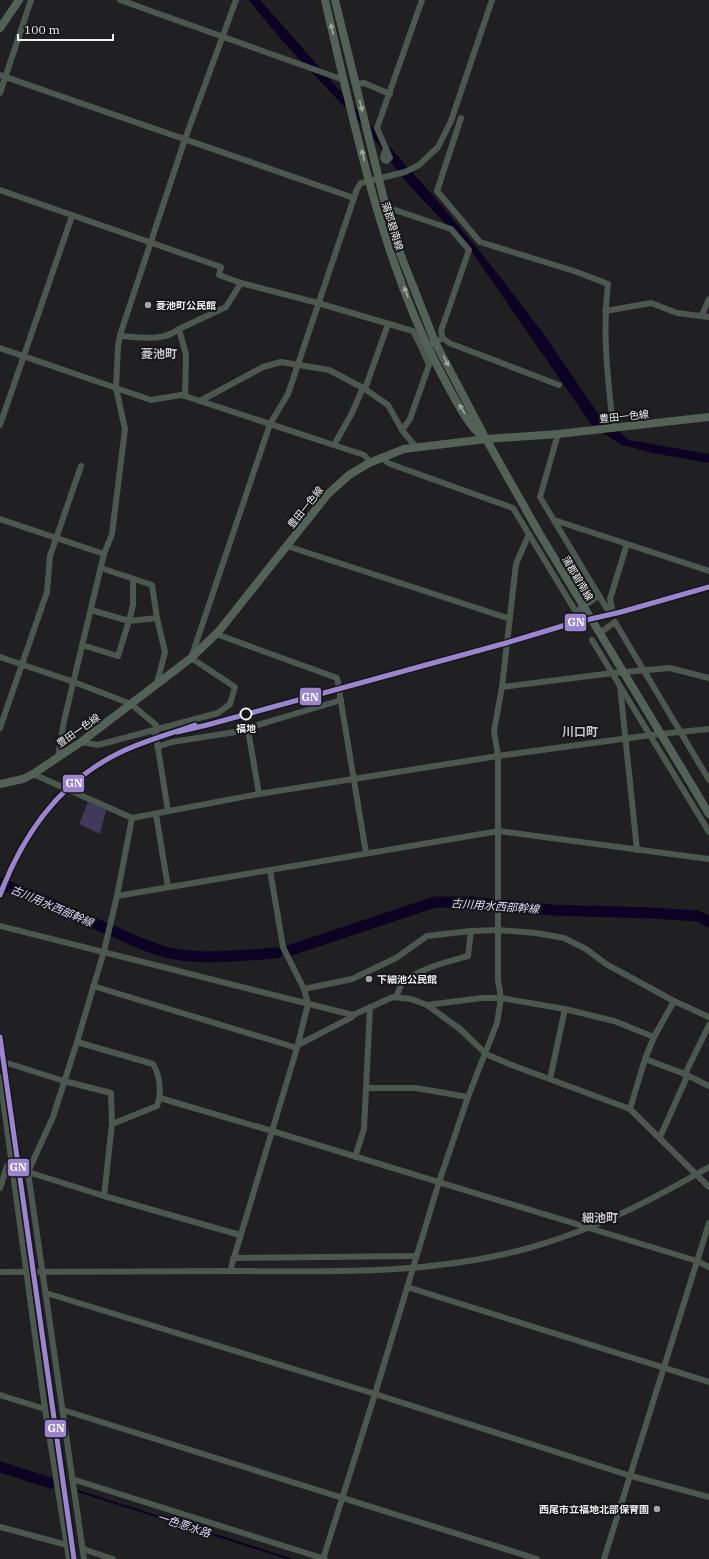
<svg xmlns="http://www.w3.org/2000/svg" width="709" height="1559" viewBox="0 0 709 1559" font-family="'IBM Plex Serif','Noto Sans JP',serif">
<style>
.green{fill:#40395c}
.water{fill:#0c0324}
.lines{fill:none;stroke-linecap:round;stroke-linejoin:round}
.stream{stroke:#0c0324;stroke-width:2}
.river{stroke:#0c0324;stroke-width:11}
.minor{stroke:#4b574f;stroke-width:6}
.major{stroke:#536157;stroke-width:8}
.major-bridge{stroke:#536157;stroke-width:8}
.rail-1-casing{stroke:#151518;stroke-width:8}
.rail-1{stroke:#9a85ce;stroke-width:5}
.oneway{fill:#a1a8a4}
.poi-dot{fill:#a7a6a8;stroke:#151518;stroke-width:1.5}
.stop-dot{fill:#151518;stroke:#efeef1;stroke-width:2}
.labels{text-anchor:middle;stroke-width:4;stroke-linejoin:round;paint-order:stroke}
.street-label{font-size:10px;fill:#efeef1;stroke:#151518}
.poi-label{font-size:10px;font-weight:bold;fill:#efeef1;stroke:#151518;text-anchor:start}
.stop-label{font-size:10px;font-weight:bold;fill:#efeef1;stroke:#151518}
.water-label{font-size:11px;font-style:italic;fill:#ddd8fa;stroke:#151518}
.quarter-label{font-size:12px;font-weight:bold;fill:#c3c2c8;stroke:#151518}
.line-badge{stroke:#151518;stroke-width:1.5}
.badge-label{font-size:11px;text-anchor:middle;font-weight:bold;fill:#fff}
</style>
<rect width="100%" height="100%" fill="#201f21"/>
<polygon class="green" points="88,802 106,810 100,834 79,824"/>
<path class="water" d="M249 0H260L442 206 487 260 543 333 599 415 629 440 709 454V463L653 453 622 445 593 427 474 255C455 231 432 211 412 188 396 172 385 152 371 135 330 90 285 48 249 0Z"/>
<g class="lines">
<polyline class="stream" points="78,1491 290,1559"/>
<g class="river">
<polyline points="0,883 47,902 105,928"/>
<path d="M113 931C128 938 143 945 159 950 193 962 241 955 277 953"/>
<polyline points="288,951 435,902 472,902 516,907 552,910 652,913 698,916 709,922"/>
<polyline points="0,1467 51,1483"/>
</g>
<g class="minor">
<polyline points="120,0 344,80"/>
<polyline points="0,75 354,198"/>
<polyline points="356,84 364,83 390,94"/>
<polyline points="0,93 31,0"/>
<path d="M461 118 437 191 480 242 574 271 608 284C602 334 608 378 613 427"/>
<polyline points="386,148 383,157 384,160 387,161 390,158 377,128 422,0"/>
<polyline points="0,190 221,267 219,275 241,283 318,303 413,331 422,349 443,338 449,343 559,385"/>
<polyline points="387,212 395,210 451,229 469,250 441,331 443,338"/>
<polyline points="605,311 651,303 677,313 709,317"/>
<polyline points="702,315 709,299"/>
<path d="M120 336C140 337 162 342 179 329"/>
<polyline points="0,348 151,400 181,395 185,396 364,455 367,458 369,463"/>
<polyline points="365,389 388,324"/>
<polyline points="185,396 186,355 179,329 226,307 241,283"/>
<polyline points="200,401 263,367 281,362 329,370 365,389 388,405 402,430 416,447"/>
<polyline points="0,425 72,216"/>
<polyline points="402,430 410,419 429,365 422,349"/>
<polyline points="558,434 540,497 607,609 612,608 610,599 627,544"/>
<polyline points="334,445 351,415 363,388"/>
<polyline points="381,457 388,463 396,466 513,508 576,612 599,595"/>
<polyline points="0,519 104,554"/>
<polyline points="554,520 709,571"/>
<polyline points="287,546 510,619"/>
<polyline points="101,568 152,585 157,618 165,652 157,683"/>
<polyline points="91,610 129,621 133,605 133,579"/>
<polyline points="604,630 615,622 709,780"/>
<polyline points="216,634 337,678 339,687"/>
<polyline points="592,640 709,832"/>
<polyline points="82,645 118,656 129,621 157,618"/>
<polyline points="0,657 74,682 131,704 156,725 157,729 155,735"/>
<polyline points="620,686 637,850"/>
<polyline points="502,687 613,673 670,668 709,678"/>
<polyline points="339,690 366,853"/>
<polyline points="0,728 47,592 50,556 81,466"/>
<polyline points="248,730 259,794"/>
<polyline points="81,742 98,745 218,713 230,704 235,687 191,658 270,424 288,394 357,189 361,183 405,172 419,165 438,147 451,121 492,0"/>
<polyline points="157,742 168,811"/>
<polyline points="157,747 172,742 248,730 248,728 341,700"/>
<polyline points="58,757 64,721 104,554 112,534 125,429 116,388 118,347 120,335 185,139 236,0"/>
<polyline points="33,774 132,818 259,794 498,756 651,735 709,729"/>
<polyline points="156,814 168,887"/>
<polyline points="117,896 499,831 709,859"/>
<polyline points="0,926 353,1015 393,997 411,999 427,1005 460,1029 486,1054 509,1064 630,1109 709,1187"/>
<polyline points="93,986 297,1048"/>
<polyline points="304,989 352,979 396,958 427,936 471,931"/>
<path d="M396 997C398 993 399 989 401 985 413 970 450 961 468 956L471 931 498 930 536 933 564 938 586 949 606 964 674 1001 709 1017"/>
<polyline points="427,1005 482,998 501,998 565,1009 614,1021 654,1037"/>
<path d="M77 1042 153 1064C160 1075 162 1093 157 1106L112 1124"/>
<polyline points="298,1045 352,1017 353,1015"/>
<polyline points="645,1059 685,1074 709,1086"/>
<polyline points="7,1063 64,1081 111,1093 112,1124 104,1196"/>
<polyline points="0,1077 45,1409 69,1559"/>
<polyline points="550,1079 565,1009"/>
<polyline points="367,1088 416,1088 468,1097"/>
<polyline points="160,1098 272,1131 697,1261 709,1267"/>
<polyline points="630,1109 645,1059 654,1037 674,1001"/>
<polyline points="660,1137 686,1079 685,1074 709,1025"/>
<polyline points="355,1157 364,1129 370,1007"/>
<polyline points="28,1172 104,1196 240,1235"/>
<polyline points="0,1188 7,1166 11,1164"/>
<polyline points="233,1258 416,1256"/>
<polyline points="230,1271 297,1048 308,1004 304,989 283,947 270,870"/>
<path d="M0 1272C81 1272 161 1271 242 1271 339 1272 434 1274 529 1248 596 1229 650 1201 709 1167"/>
<polyline points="407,1287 709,1382"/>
<polyline points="46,1293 375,1394 631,1476 709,1497"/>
<polyline points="0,1395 45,1409"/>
<polyline points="63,1410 537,1559"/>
<polyline points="72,1479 325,1559"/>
<polyline points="0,1527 67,1545"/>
<polyline points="83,1549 113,1559"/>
<polyline points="84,1559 28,1172 53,1117 77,1042 104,951 117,896 132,818"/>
<polyline points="323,1559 375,1394 439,1182 468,1097 497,1023 501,998 498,980 498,756 494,731 502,687 516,564 529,534"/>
<polyline points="604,1559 709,1223"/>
</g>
<g class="major">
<path d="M325 0C354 124 382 262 442 375 451 391 461 413 473 427 476 431 480 434 484 438"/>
<polyline points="335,0 387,212 400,253 435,342 486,439 538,531"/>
<polyline points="0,28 19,0"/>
<polyline points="0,784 23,779 33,774 81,742 191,658 219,631 328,494 349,475 369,463 404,449 486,439 558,434 709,417"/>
<polyline points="693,787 709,814"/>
</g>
<polyline class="major-bridge" points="538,531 693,787"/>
<g class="rail-1-casing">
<g id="rail-1">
<polyline points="177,732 207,725 506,643 569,624 621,612 709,587"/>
<path d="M0 895C23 834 60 781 121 752 144 741 170 734 195 725"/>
<polyline points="0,1037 74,1559"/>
</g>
</g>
<use href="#rail-1" class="rail-1"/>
</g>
<defs><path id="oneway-solid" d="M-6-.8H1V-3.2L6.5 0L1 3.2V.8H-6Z"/></defs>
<g class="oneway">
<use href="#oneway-solid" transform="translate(332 29) rotate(-103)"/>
<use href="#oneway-solid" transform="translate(361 106) rotate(76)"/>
<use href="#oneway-solid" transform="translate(363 155) rotate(-104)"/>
<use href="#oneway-solid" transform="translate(406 292) rotate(-111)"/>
<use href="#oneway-solid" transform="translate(446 361) rotate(62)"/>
<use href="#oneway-solid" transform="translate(462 409) rotate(-121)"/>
</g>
<g class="poi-dot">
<circle cx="148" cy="305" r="4"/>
<circle cx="369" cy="979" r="4"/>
<circle cx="657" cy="1509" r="4"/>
</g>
<circle class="stop-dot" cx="246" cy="714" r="5.5"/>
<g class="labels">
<g class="street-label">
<text transform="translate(393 226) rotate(73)" y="4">蒲郡碧南線</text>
<text transform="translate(624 416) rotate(-6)" y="4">豊田一色線</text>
<text transform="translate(305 507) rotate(-51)" y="4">豊田一色線</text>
<text transform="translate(578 578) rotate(59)" y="4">蒲郡碧南線</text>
<text transform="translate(78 730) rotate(-35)" y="4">豊田一色線</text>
</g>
<g class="poi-label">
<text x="156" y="309">菱池町公民館</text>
<text x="377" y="983">下細池公民館</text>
<text x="649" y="1513" text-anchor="end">西尾市立福地北部保育園</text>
</g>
<g class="stop-label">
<text x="246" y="732">福地</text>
</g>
<g class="water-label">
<text transform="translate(52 906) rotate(23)" y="4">古川用水西部幹線</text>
<text transform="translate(495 906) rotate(4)" y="4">古川用水西部幹線</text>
<text transform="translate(184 1525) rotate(18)" y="4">一色悪水路</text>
</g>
<g class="quarter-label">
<text x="159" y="358">菱池町</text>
<text x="580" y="736">川口町</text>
<text x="600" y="1222">細池町</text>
</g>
</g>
<g class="line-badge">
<rect x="564" y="613" width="23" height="19" rx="4" fill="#9a85ce"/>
<rect x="299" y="687" width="23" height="19" rx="4" fill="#9a85ce"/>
<rect x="62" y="774" width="23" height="19" rx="4" fill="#9a85ce"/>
<rect x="7" y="1158" width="23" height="19" rx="4" fill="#9a85ce"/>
<rect x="44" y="1419" width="23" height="19" rx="4" fill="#9a85ce"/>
</g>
<g class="badge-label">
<text x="576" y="626">GN</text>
<text x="310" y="701">GN</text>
<text x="74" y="787">GN</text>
<text x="18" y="1171">GN</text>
<text x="56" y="1432">GN</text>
</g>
<path d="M18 34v6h95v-6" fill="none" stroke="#efeef1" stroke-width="2"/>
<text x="24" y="34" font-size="12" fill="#efeef1" stroke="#151518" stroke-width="3" paint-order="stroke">100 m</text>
</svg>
